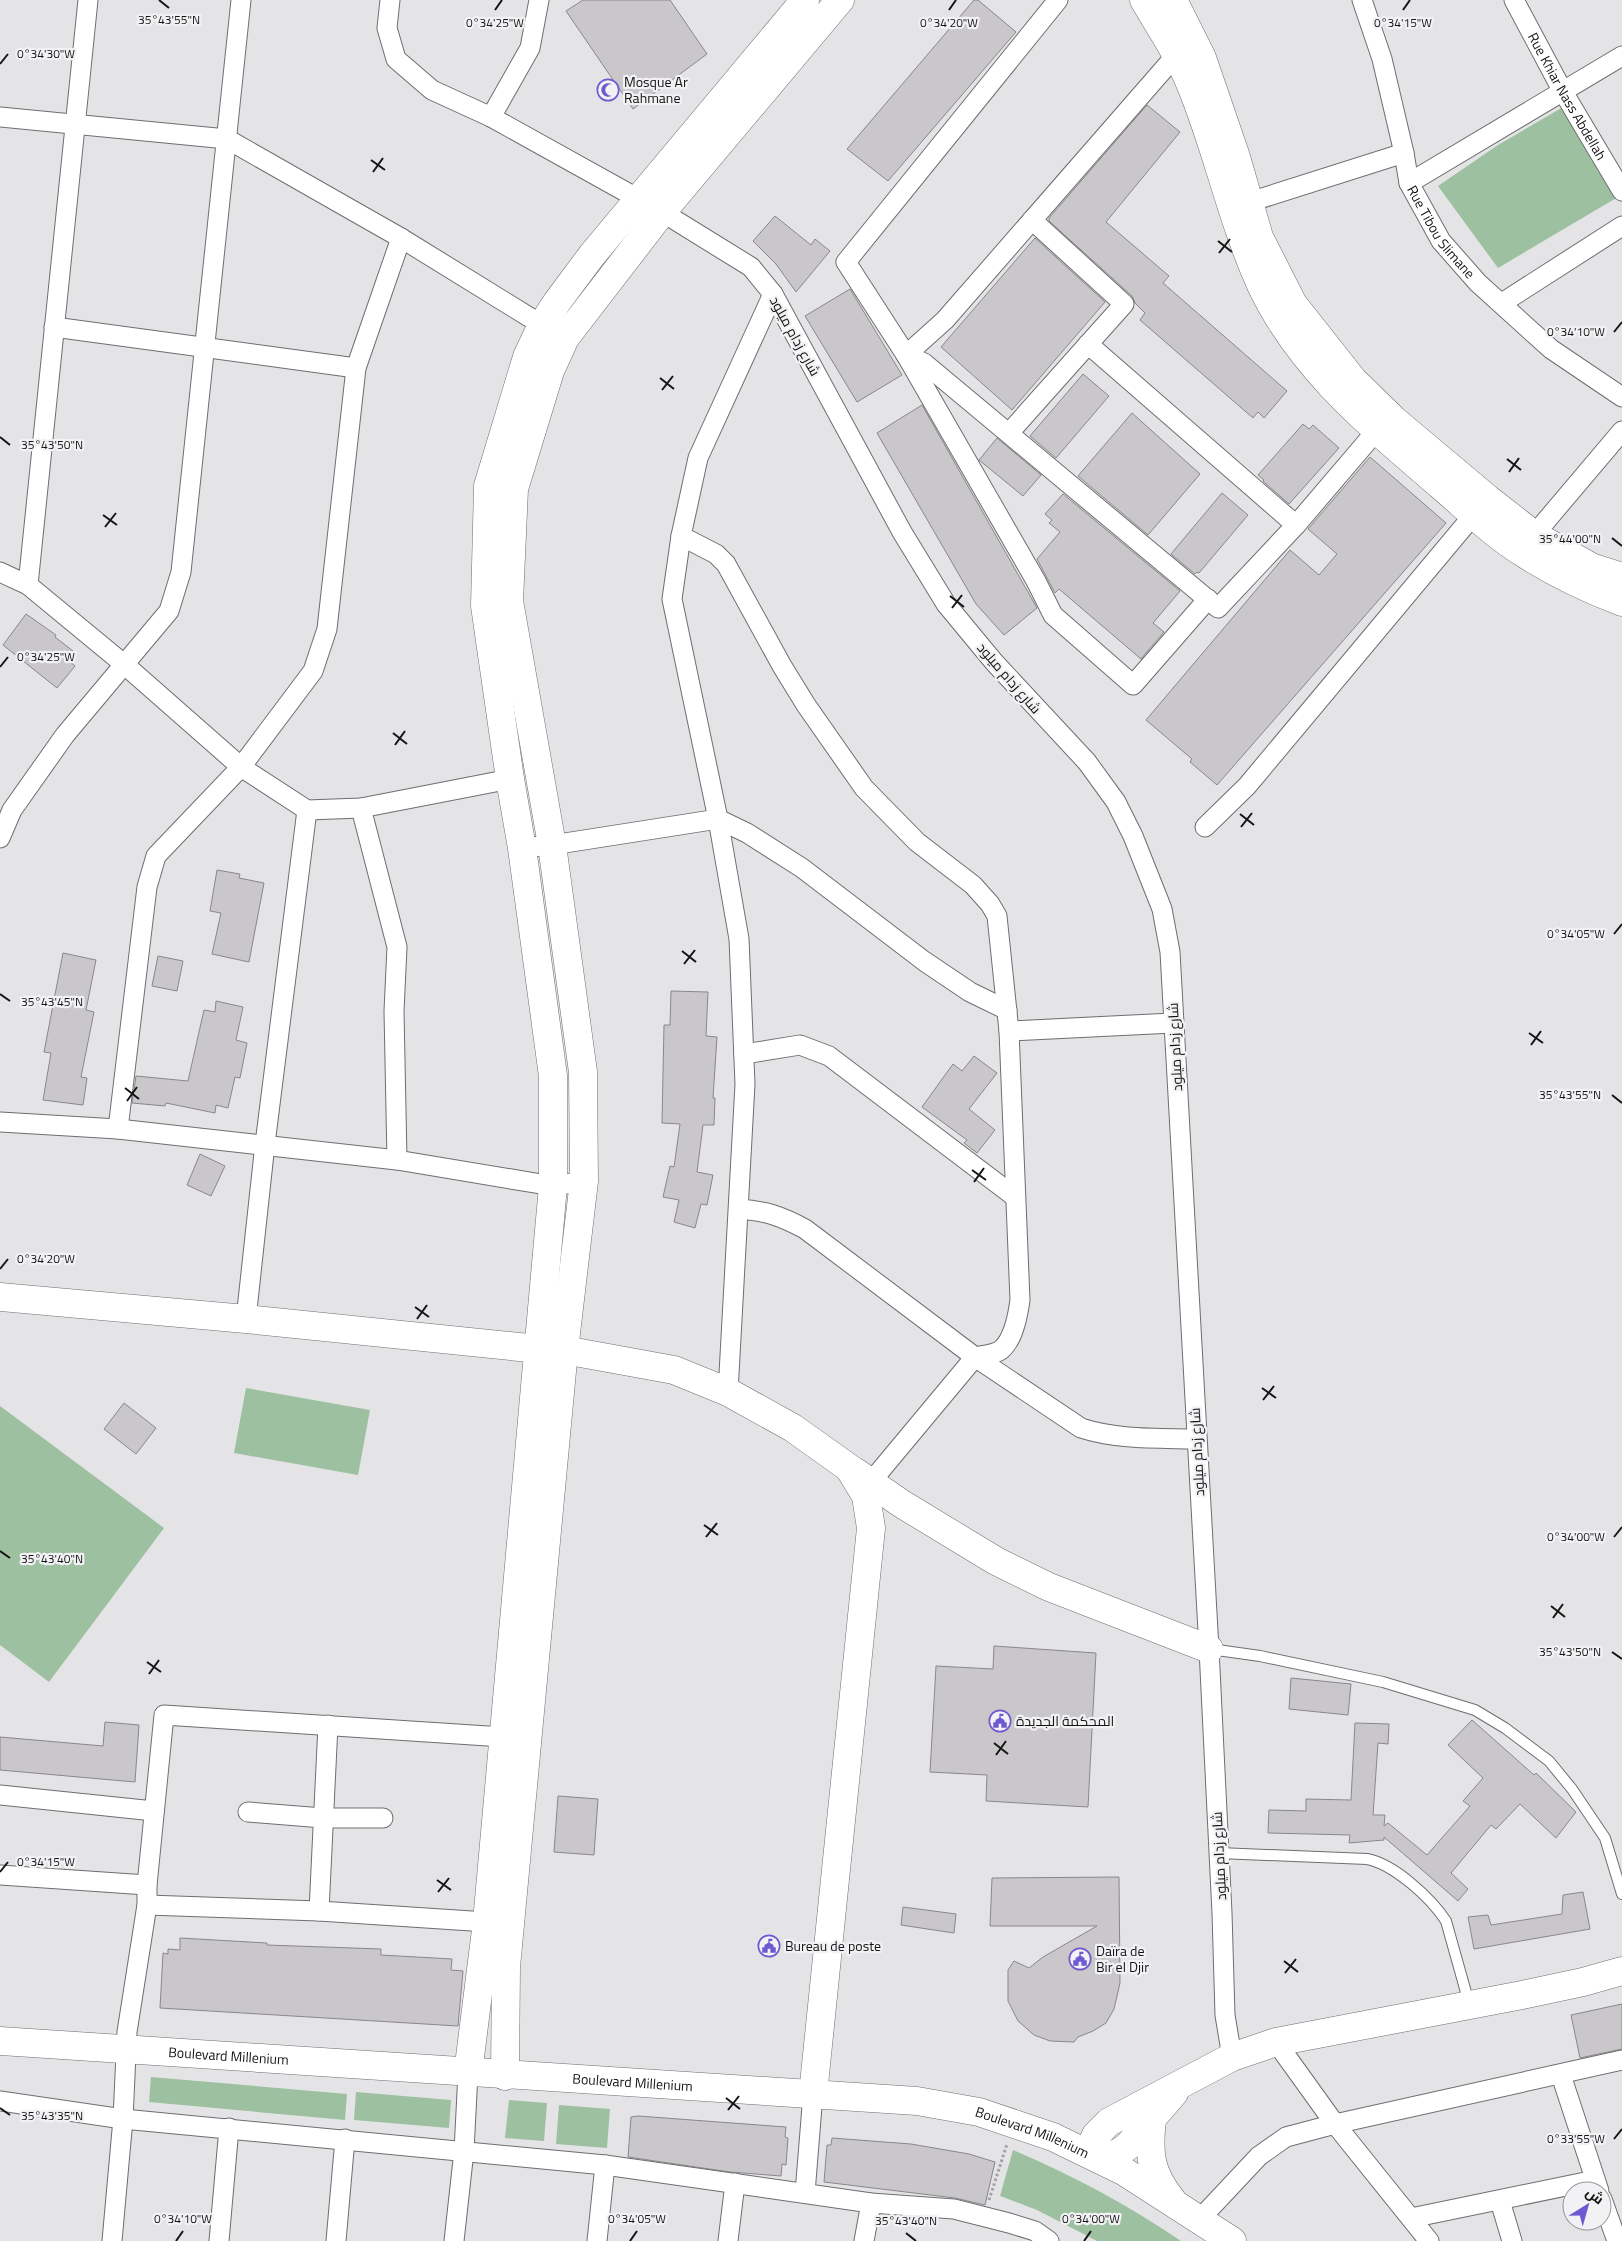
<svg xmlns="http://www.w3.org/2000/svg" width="1622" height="2241" viewBox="0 0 1622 2241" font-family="'Titillium Web',Cairo,sans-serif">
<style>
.green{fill:#9dc0a1}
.building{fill:#c9c7c9;stroke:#898789}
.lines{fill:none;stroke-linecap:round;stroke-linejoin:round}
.lane-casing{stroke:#6e6e70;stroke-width:12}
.street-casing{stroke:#6e6e70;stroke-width:21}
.secondary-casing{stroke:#6e6e70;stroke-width:29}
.path{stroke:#a2a2a4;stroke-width:3;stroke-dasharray:2.5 2.5;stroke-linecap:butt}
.lane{stroke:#fff;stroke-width:10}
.street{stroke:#fff;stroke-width:19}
.secondary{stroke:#fff;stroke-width:28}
.ticks{fill:none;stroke:#141415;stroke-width:2}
.labels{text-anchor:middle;stroke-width:4.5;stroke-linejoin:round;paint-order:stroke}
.poi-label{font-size:14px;fill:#141415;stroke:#f2f2f4;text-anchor:start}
.street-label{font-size:14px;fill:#141415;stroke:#f2f2f4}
.ticks-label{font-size:12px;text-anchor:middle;fill:#141415;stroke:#f2f2f4;stroke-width:4.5;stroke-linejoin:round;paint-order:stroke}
</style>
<rect width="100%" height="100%" fill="#e4e4e7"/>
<g class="green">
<polygon points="1563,107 1618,197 1498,268 1438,186 1498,145"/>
<polygon points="246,1388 370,1410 358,1475 234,1453"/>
<polygon points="0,1406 164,1528 49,1682 0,1645"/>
<polygon points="151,2077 347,2094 345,2120 149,2102"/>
<polygon points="356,2092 451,2100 449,2128 354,2120"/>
<polygon points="509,2100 547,2103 544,2141 505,2138"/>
<polygon points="559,2105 610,2109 607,2148 556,2144"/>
<path d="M1013 2150C1072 2175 1128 2205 1181 2241H1097L1037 2210 1000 2196Z"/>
</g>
<g class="building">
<polygon points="583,0 670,0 707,54 633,109 566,11"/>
<polygon points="974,0 978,0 1016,32 888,181 847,149"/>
<polygon points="1147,105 1180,132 1106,222 1169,276 1163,283 1287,391 1264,418 1258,412 1253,418 1140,320 1145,313 1135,303 1132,296 1049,221 1049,218"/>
<polygon points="775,216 811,245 815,239 830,251 796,292 776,264 753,241"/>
<polygon points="1035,238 1105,302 1012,410 941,347"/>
<polygon points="850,289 902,375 857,402 805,316"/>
<polygon points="1083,374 1109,396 1056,458 1030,436"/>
<polygon points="922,405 1037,608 1004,635 976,604 877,433"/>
<polygon points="1132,413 1200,474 1148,535 1078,476"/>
<polygon points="1303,424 1309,429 1313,425 1339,448 1289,504 1263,481 1264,480 1258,475"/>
<polygon points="997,438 1041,475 1023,496 979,460"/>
<polygon points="1370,457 1446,523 1217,785 1190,762 1192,759 1146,720 1290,550 1319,575 1337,554 1308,529"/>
<polygon points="1222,493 1248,515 1199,573 1197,572 1195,574 1171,554"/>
<polygon points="1063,494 1180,591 1153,623 1164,632 1141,659 1059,589 1055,593 1037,559 1060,532 1049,523 1052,520 1045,514"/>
<polygon points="26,614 56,635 55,637 73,651 67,659 75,666 57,688 3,645"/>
<polygon points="217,870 240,874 239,878 264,883 249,962 212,954 221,913 210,911"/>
<polygon points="63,953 96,960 86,1010 94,1012 81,1077 87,1078 83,1105 43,1100 51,1053 44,1052"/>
<polygon points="158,956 183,961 177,991 152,986"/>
<polygon points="671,991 708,992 706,1036 717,1037 713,1098 715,1098 714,1125 703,1125 697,1172 713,1175 707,1205 701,1204 695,1228 674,1222 679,1200 663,1197 670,1166 674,1167 680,1124 662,1123 664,1025 670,1025"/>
<polygon points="216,1001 243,1007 236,1040 247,1043 240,1078 235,1077 228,1108 216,1105 215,1113 166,1103 165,1106 132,1103 136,1076 188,1081 204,1010 215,1012"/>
<polygon points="974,1056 997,1073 969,1109 995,1130 977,1153 964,1143 967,1140 922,1107 953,1064 962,1071"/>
<polygon points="200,1154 225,1166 211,1196 187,1185"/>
<polygon points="124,1403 156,1428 136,1454 104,1429"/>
<polygon points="994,1646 1096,1653 1088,1807 986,1801 987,1775 930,1772 936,1666 993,1669"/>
<polygon points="1291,1678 1351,1684 1348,1715 1289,1709"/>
<polygon points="1472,1720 1534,1775 1536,1773 1576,1812 1556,1838 1520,1804 1496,1829 1491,1825 1451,1873 1468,1889 1458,1901 1384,1837 1384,1840 1349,1843 1350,1835 1268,1833 1269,1810 1306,1811 1306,1799 1351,1800 1355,1723 1389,1724 1388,1744 1378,1743 1373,1815 1385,1815 1384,1826 1388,1823 1427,1855 1470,1806 1463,1801 1483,1778 1448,1745"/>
<polygon points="105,1722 139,1725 135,1782 0,1770 0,1737 103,1746"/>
<polygon points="558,1796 598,1799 594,1855 554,1852"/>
<polygon points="1119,1877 1120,1983 1114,2009 1106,2023 1093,2031 1078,2037 1074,2042 1050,2041 1034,2035 1018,2021 1008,2001 1008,1970 1014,1961 1029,1968 1043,1957 1097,1926 990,1926 992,1878"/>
<polygon points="1583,1892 1590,1929 1474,1949 1468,1917 1488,1915 1491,1925 1562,1914 1563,1895"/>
<polygon points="903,1907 956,1914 954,1933 901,1925"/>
<polygon points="180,1938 267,1943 267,1945 381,1949 381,1955 452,1959 451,1970 463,1971 458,2026 160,2008 163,1953 168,1954 168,1949 180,1950"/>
<polygon points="1622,2004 1622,2049 1580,2058 1571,2015"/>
<polygon points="638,2116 786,2127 785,2137 788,2138 786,2165 782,2164 781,2176 730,2172 628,2157 631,2117"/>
<polygon points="832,2138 911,2144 969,2154 995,2162 985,2205 955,2198 824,2182 827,2145 831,2145"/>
</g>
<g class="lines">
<g class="lane-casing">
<g id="lane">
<polyline points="1210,1649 1260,1656 1383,1682 1475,1710 1505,1728 1549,1761 1572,1789 1605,1838 1622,1894"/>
<path d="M1219 1853 1367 1859C1394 1864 1431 1898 1446 1921L1469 2003"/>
</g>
</g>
<g class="street-casing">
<g id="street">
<polyline points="390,0 387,28 396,59 432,90 491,117 662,212 751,267 773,294 902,532 946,604 994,662 1087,762 1116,802 1133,836 1162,909 1170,952 1209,1649 1222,1913 1225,2015 1232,2057"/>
<polyline points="1058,0 846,262 906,355 1036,581 1053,615 1133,685 1208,599"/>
<path id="s1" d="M1362 0 1382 59 1404 153 1409 183 1441 241 1478 283 1551 349 1622 397"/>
<path id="s2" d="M1514 0 1562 90 1622 191"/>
<polyline points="1177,54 945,320 906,355 924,363 1218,608 1296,525 1377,430"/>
<polyline points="0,117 227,139 401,238 542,325"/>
<polyline points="491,117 530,48 539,0"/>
<polyline points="1409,183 1622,56"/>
<polyline points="1237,206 1404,153"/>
<polyline points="1502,303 1622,226"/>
<polyline points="54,327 356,368"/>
<polyline points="1088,344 1296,525"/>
<polyline points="1009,433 1124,304 1032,220"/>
<path d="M681 536 716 554 726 564 782 666 806 705 864 788 917 842 973 885 990 904 997 916 1009 1031 1020 1300C1018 1315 1013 1339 1002 1349 995 1355 983 1355 975 1357L870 1483"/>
<polyline points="1529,544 1534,535 1622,431"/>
<polyline points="0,572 28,585 125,665 241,767 307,810 361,808 510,779"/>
<polyline points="28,585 88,0"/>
<polyline points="361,808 397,947 394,1011 397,1160"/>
<polyline points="1205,827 1247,786 1481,506"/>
<polyline points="0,838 12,810 65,735 169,611 181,572 241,0"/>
<polyline points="522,848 552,845 718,819 747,833 802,868 924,961 970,992 1007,1010"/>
<polyline points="1009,1031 1173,1023"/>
<polyline points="744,1054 800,1045 829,1056 1015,1197"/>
<polyline points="0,1122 118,1129 397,1160 553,1186 584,1181"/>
<polyline points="118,1129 147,887 156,856 241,767 313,671 327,629 356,368 401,238"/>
<path d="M739 1209C766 1211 781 1216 805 1229L975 1357 1081 1428C1118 1440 1157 1438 1196 1439"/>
<polyline points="246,1319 265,1144 307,810"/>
<polyline points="728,1392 745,1084 739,939 718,819 672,599 681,536 698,458 773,294"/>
<polyline points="0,1795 154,1811"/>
<polyline points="248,1812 323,1818 383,1818"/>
<polyline points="0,1875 147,1885"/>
<polyline points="147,1905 319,1911 487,1922"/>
<polyline points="319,1911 328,1725"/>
<polyline points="1276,2042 1335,2124 1429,2241"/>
<polyline points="1561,2075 1599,2191"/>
<polyline points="0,2101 123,2119 605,2165 871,2203 954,2209 1009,2223 1035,2231 1049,2241"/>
<polyline points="805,2193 813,2094"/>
<polyline points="1602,2199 1617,2241"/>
<polyline points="1500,2201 1512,2241"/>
<polyline points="1411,2218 1595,2180"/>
<polyline points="1199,2220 1259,2156 1286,2137 1335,2124 1622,2060"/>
<polyline points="112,2241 123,2119 127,2032 147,1905 147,1885 164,1715 503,1737"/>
<polyline points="219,2241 229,2128"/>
<polyline points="336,2241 345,2139"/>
<polyline points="454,2241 464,2151 468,2073"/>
<polyline points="597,2241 605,2165"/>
<polyline points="728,2241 735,2183"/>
<polyline points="864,2241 871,2203"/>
</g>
</g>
<g class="secondary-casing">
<g id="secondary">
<path d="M1144 0C1161 29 1180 57 1192 88 1218 152 1232 221 1261 285 1301 370 1372 426 1441 486 1468 509 1495 536 1525 554 1556 574 1588 589 1622 602"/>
<polyline points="1173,0 1202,58 1236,157 1259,237 1293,304 1353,380 1394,420 1488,499 1534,535 1591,567 1622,577"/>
<polyline points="0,1297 246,1319 539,1349 564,1350 674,1370 728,1392 793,1428 849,1468 866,1496 871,1528 813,2094"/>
<polyline points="854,1471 902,1504 996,1561 1049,1587 1209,1649"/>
<path id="s3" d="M0 2041 917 2101 979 2112 1053 2137 1125 2172 1232 2241"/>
<polyline points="468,2073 487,1922 553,1186 553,1076 522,848 510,779 485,606 488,486 527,357 542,325 557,302 592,255 805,0"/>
<polyline points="505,2076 506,1967 564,1350 584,1181 583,1072 552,845 509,601 514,489 550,371 565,338 662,212 840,0"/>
<path d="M1152 2119C1148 2153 1150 2173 1172 2200"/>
<polyline points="1088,2153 1096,2135 1109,2122 1232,2057 1276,2042 1522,1995 1583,1982 1622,1971"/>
<polyline points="1101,2159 1120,2152 1128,2146 1174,2093"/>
</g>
</g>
<polyline class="path" points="989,2200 1007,2144"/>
<use href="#lane" class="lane"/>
<use href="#street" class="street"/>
<use href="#secondary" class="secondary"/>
</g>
<path class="ticks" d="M159 0 169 8M495 10 502 0M949 10 956 0M1403 10 1410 0M0 64 8 54M371 160 385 170M373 172 383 158M1218 241 1232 252M1219 253 1230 239M1614 332 1622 322M660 378 674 389M662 390 673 376M0 437 10 445M1507 459 1521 470M1509 472 1519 458M103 515 117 525M105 527 116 513M1612 538 1622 546M950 596 964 607M952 608 962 595M0 667 8 657M393 733 407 744M395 745 405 731M1240 814 1254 825M1241 827 1252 813M1614 934 1622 924M682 951 696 962M684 964 695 950M0 994 10 1001M1529 1033 1543 1043M1531 1045 1541 1031M125 1088 139 1099M1612 1095 1622 1103M127 1101 137 1087M972 1170 986 1180M974 1182 984 1168M0 1269 8 1259M415 1307 429 1317M417 1319 427 1305M1262 1388 1276 1398M1263 1400 1274 1386M704 1525 718 1535M706 1537 717 1523M1614 1537 1622 1527M0 1551 10 1558M1551 1606 1565 1617M1553 1618 1563 1604M1612 1652 1622 1659M147 1662 161 1672M149 1674 159 1660M994 1743 1008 1754M996 1755 1006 1741M0 1872 8 1862M437 1880 451 1890M438 1892 449 1878M1284 1961 1298 1972M1285 1973 1296 1959M726 2098 740 2109M0 2108 10 2115M728 2110 739 2096M1614 2139 1622 2129M906 2233 916 2241M176 2241 183 2231M630 2241 637 2231M1084 2241 1091 2231"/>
<defs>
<g id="mosque-ring" transform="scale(1.125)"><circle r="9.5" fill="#f2f2f4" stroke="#6f59d2" stroke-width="1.5"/><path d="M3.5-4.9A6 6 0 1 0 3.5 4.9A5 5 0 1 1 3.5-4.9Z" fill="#6f59d2"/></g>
<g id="civic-ring" transform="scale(1.125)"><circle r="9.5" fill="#f2f2f4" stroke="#6f59d2" stroke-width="1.5"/><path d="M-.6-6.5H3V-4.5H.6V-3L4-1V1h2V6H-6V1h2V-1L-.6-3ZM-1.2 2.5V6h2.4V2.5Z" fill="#6f59d2"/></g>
</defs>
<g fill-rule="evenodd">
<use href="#mosque-ring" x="608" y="90"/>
<use href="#civic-ring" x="1000" y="1721"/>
<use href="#civic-ring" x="769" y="1946"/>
<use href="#civic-ring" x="1080" y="1959"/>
</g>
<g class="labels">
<g class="poi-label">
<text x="624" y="87">Mosque Ar<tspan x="624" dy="16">Rahmane</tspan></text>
<text x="1016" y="1726">المحكمة الجديدة</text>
<text x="785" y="1951">Bureau de poste</text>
<text x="1096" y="1956">Daïra de<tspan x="1096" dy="16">Bir el Djir</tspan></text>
</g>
<g class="street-label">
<text dy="5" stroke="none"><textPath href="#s2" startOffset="110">Rue Khiar Nass Abdellah</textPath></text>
<text dy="5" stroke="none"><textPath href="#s1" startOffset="248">Rue Tibou Slimane</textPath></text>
<text transform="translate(795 336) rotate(61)" y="5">شارع زدام ميلود</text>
<text transform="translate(1009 678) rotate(49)" y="5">شارع زدام ميلود</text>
<text transform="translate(1175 1047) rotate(-93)" y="5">شارع زدام ميلود</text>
<text transform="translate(1197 1452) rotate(-93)" y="5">شارع زدام ميلود</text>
<text transform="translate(1219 1856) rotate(-93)" y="5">شارع زدام ميلود</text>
<text dy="5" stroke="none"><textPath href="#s3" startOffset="229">Boulevard Millenium</textPath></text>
<text dy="5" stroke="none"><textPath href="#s3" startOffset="634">Boulevard Millenium</textPath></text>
<text dy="5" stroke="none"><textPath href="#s3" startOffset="1039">Boulevard Millenium</textPath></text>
</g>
</g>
<g class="ticks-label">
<text x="169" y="24">35°43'55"N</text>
<text x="495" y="27">0°34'25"W</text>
<text x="949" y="27">0°34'20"W</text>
<text x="1403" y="27">0°34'15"W</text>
<text x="46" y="58">0°34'30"W</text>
<text x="1576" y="336">0°34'10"W</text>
<text x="52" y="449">35°43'50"N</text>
<text x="1570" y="543">35°44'00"N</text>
<text x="46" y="661">0°34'25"W</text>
<text x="1576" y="938">0°34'05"W</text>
<text x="52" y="1006">35°43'45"N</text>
<text x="1570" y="1099">35°43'55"N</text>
<text x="46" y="1263">0°34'20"W</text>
<text x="1576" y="1541">0°34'00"W</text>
<text x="52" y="1563">35°43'40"N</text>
<text x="1570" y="1656">35°43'50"N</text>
<text x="46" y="1866">0°34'15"W</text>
<text x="52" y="2120">35°43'35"N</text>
<text x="1576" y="2143">0°33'55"W</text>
<text x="183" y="2223">0°34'10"W</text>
<text x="637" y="2223">0°34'05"W</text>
<text x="1091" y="2223">0°34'00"W</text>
<text x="906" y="2225">35°43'40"N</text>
</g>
<g transform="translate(1587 2206) rotate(37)"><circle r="24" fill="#f2f2f4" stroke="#99999b"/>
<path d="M0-4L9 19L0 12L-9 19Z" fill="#6f59d2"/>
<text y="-8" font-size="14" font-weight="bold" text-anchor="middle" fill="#141415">ش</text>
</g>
</svg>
